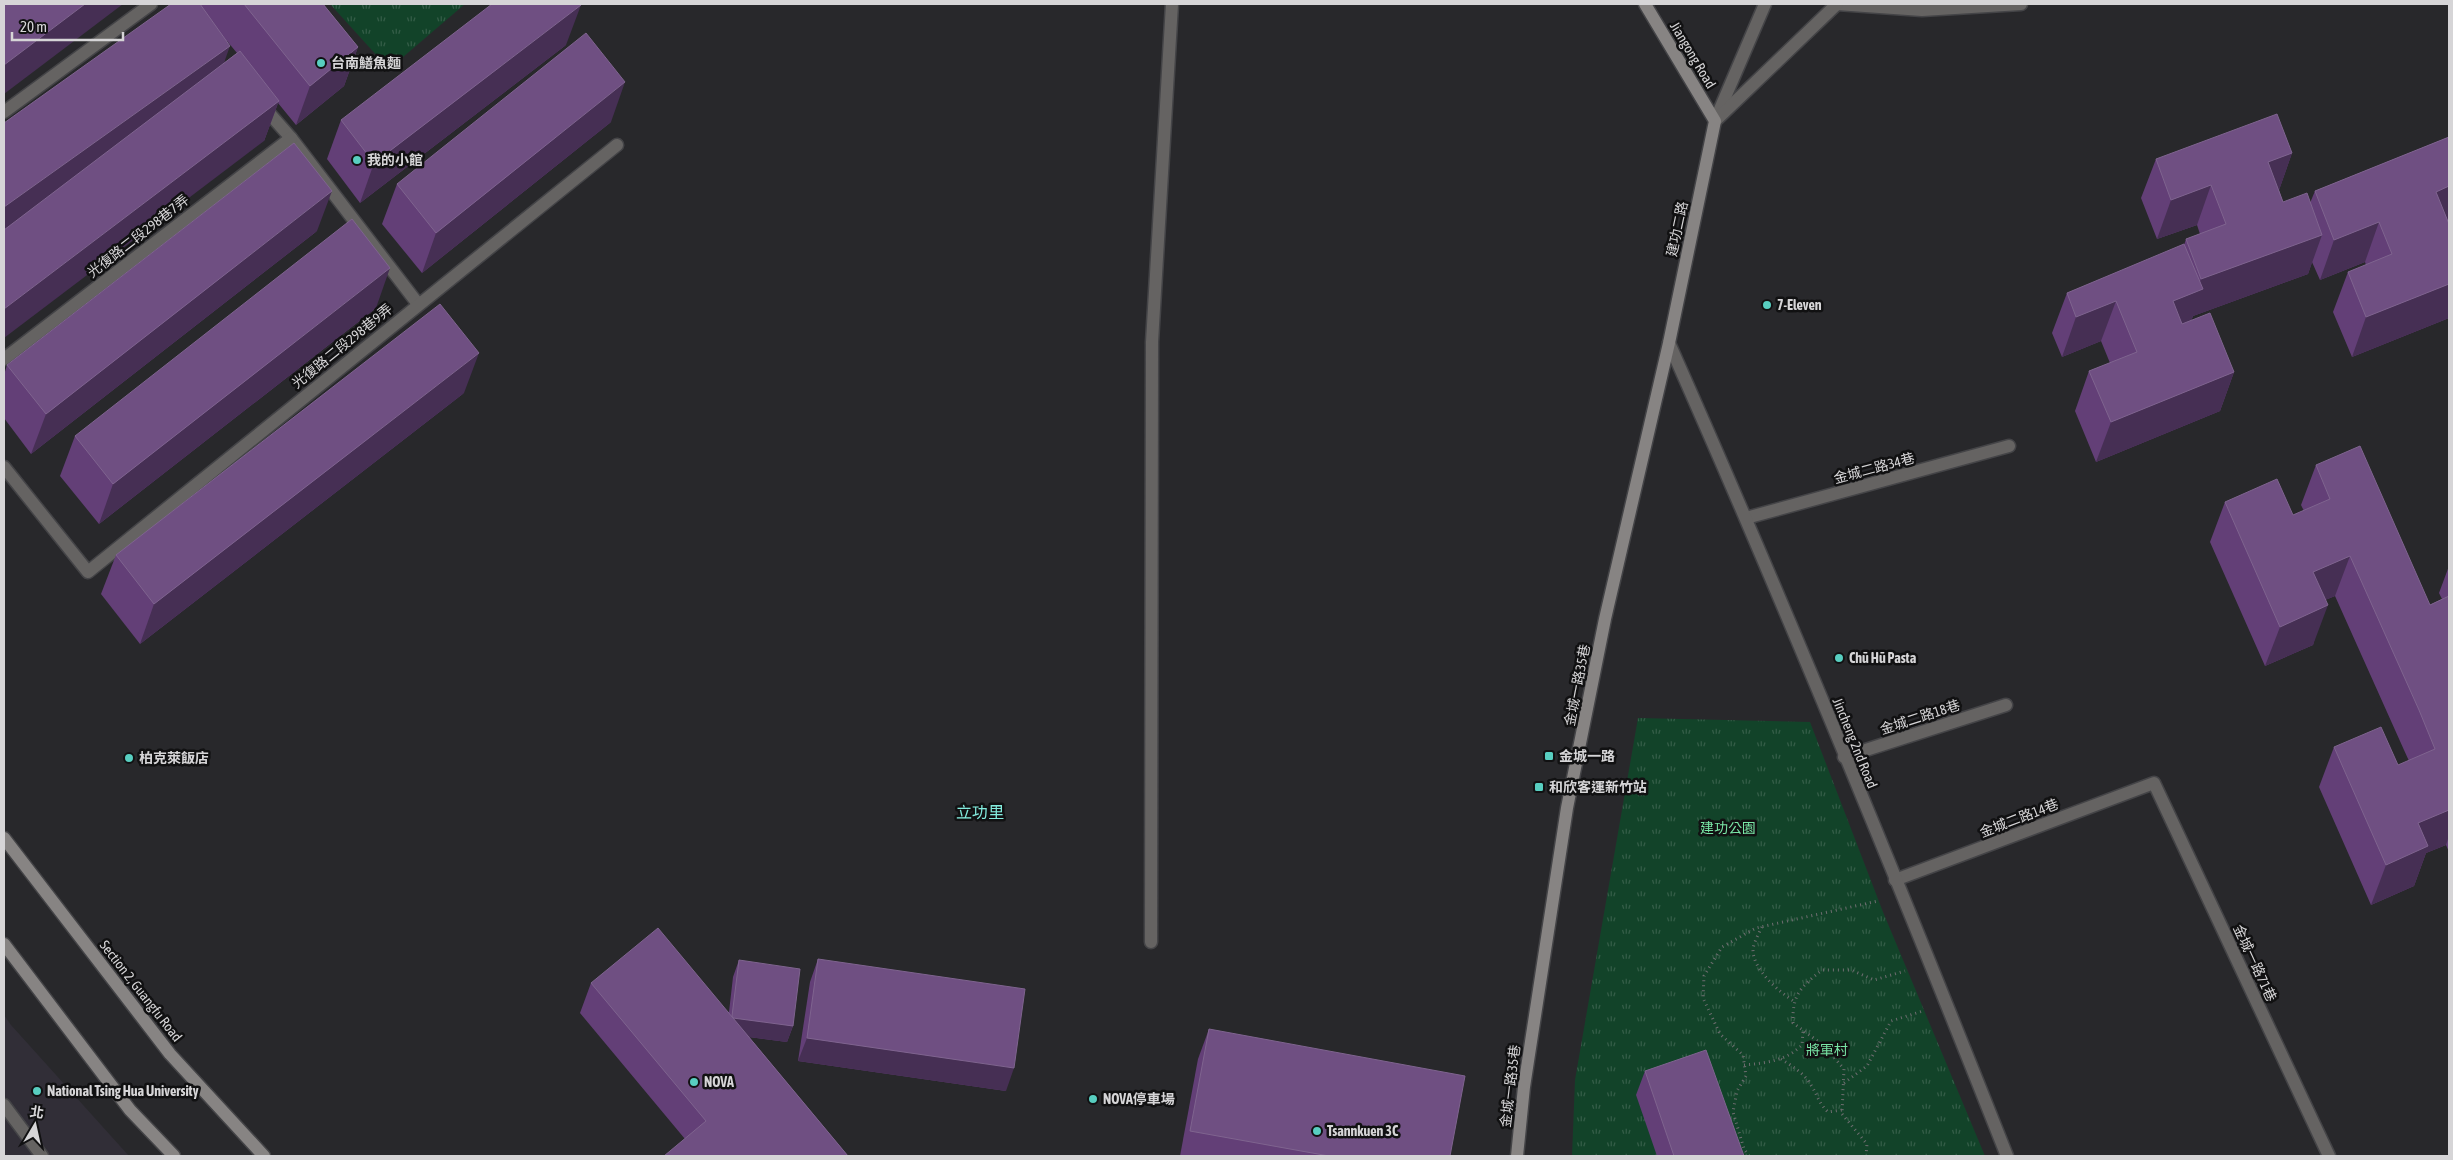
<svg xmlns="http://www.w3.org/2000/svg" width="2453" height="1160" viewBox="0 0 2453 1160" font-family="'Asap Condensed','Noto Sans TC',sans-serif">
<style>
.built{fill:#312e37}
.park{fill:url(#park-tufts)}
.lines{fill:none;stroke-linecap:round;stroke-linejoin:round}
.lane-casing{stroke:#444447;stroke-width:15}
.street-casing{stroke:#444447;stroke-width:15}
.secondary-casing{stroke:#444447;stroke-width:15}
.path{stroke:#6f6e71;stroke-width:3;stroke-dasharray:1 4;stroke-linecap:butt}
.lane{stroke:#656362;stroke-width:12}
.street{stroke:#656362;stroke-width:12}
.secondary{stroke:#878483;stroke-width:12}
.wall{fill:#633f77;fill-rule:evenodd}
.shaded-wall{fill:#462f54}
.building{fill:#6f4f82;stroke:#7f648f}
.poi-dot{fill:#58cec0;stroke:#111112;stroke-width:2}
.labels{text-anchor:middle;stroke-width:5;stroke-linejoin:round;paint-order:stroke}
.street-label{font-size:14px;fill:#d6d5d7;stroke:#111112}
.poi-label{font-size:14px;font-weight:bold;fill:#d6d5d7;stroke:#111112;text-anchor:start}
.park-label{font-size:14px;fill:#79e6a6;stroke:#111112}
.quarter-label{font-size:16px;fill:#83ecde;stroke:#111112}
</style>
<defs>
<pattern id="park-tufts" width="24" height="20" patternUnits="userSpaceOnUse" patternTransform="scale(1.25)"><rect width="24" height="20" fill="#124329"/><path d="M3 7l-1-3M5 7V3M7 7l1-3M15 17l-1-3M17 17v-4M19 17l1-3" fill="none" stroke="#345d47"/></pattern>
</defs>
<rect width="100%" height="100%" fill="#28282b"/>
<polygon class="built" points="4,1015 11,1025 129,1156 4,1156"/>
<g class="park">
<polygon points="330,4 465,4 389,69"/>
<polygon points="1638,718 1810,722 1883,912 1985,1156 1572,1156 1575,1080"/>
</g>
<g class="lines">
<g class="lane-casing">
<g id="lane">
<polyline points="1837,4 1922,10 2021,4"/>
<polyline points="262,105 291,138 418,304"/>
<polyline points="4,112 151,4"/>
<polyline points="4,359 291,138"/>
<polyline points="4,467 88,572 617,145"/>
<polyline points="1746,518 2009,446"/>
<polyline points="1844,757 2006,705"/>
<polyline points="1895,880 2154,783 2329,1156"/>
<polyline points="1151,942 1152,342 1172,4"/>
</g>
</g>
<g class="street-casing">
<g id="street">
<polyline points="1717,116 1765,4"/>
<polyline points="1715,121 1837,4"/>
<path d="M1669 343C1788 611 1899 883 2007 1156"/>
<polyline points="4,1105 42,1156"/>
</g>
</g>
<g class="secondary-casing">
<g id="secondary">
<polyline points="4,838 170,1054 264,1156"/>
<polyline points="4,944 130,1110 174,1156"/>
<polyline points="1517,1156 1524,1087 1567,808 1605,619 1669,343 1715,121 1645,4"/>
</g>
</g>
<g class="path">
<path d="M1762 927C1759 933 1754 942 1753 949 1752 969 1779 992 1795 1002"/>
<path d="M1781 1059C1792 1066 1804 1073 1811 1085 1818 1096 1818 1102 1828 1112L1842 1110"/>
<path d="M1744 1065C1766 1063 1786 1061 1802 1045L1803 1031"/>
<polyline points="1844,1083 1867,1066 1891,1021 1923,1011"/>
<polyline points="1749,1156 1744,1149 1733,1112 1737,1091 1746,1076 1743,1055 1720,1034 1703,998 1704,976 1722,947 1756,928 1878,901"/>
<path d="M1866 1156 1867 1144 1842 1114 1844 1069 1823 1045 1793 1023C1792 994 1801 987 1822 970H1851L1874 980 1905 971"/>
</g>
<use href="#lane" class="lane"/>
<use href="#street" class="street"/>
<use href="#secondary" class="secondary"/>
</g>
<g class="wall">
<path d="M171 4H323L358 47 344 86 296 125 278 103 264 141ZM227 41 237 53 224 63Z"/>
<polygon points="566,45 360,203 327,159 341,120"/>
<polygon points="611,122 422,273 382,224 397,184"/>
<polygon points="2449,137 2449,220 2448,221 2449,224 2449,318 2352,357 2333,312 2348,272 2366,265 2365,262 2320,280 2312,262 2308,274 2193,316 2191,321 2234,372 2220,411 2096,462 2075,411 2089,371 2110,363 2101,341 2062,357 2052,333 2067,293 2184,245 2186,239 2200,234 2197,225 2157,239 2141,198 2156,159 2292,153 2279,190 2283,202 2310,203 2315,191"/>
<polygon points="317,231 31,454 4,418 4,375 7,365"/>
<polygon points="376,308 99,524 60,476 75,436"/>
<polygon points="464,393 140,644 101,594 116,555"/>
<polygon points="2316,465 2430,605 2442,599 2439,593 2449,566 2449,852 2446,845 2426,853 2414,886 2371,905 2319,787 2334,747 2398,765 2409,761 2404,750 2335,596 2325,600 2313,645 2265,666 2210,542 2225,502 2293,515 2304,511 2301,505"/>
<polygon points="818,959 1006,1091 798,1061 810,982"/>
<polygon points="739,960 793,1026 787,1042 749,1037 848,1156 685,1139 580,1013 591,983 729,1012 733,977"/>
<polygon points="1209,1029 1450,1156 1180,1156 1198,1059"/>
<polygon points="1645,1071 1744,1156 1657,1156 1636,1095"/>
</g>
<g class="shaded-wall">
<polygon points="85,4 123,4 4,94 4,65"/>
<polygon points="581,5 566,45 360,203 374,163"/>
<polygon points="230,46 216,85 4,236 4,207"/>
<polygon points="358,47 344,86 296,125 310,86"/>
<polygon points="625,82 611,122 422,273 436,233"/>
<polygon points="279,101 264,141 4,338 4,309"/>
<polygon points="2292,153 2278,193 2268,162"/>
<polygon points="2211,185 2197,225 2157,239 2171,200"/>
<polygon points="2449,186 2449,220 2421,232 2436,192"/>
<polygon points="332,191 317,231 31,454 46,414"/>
<polygon points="2379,222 2365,262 2320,280 2334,240"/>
<polygon points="2322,235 2308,274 2193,316 2188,329 2158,341 2173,301 2196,292 2201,279"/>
<polygon points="390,268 376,308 99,524 113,484"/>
<polygon points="2449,284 2449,318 2352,357 2366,317"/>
<polygon points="2116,301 2101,341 2062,357 2076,317"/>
<polygon points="479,353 464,393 140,644 154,604"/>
<polygon points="2234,372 2220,411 2096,462 2111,422"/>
<polygon points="2350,556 2335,596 2299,611 2313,572"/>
<polygon points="2328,605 2313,645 2265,666 2280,627"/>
<polygon points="2449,810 2449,836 2446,845 2426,853 2414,886 2371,905 2386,865 2418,823"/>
<polygon points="731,1017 793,1026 787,1042 726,1034"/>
<polygon points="807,1038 1014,1068 1006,1091 798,1061"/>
</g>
<g class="building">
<polygon points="4,4 85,4 4,65"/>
<polygon points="171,4 200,4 230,46 4,207 4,123"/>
<polygon points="244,4 323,4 358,47 310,86"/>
<polygon points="492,4 580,4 581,5 374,163 341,120"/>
<polygon points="586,33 625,82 436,233 397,184"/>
<polygon points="240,51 279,101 4,309 4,230"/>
<polygon points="2277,114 2292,153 2268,162 2283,202 2307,193 2322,235 2201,279 2186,239 2226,224 2211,185 2171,200 2156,159"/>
<polygon points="2449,137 2449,186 2436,192 2449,224 2449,284 2366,317 2348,272 2392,254 2379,222 2334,240 2315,191"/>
<polygon points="294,143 332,191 46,414 7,365"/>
<polygon points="352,219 390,268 113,484 75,436"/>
<polygon points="2184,244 2203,289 2173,301 2182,324 2210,313 2234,372 2111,422 2089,371 2137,352 2116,301 2076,317 2067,293"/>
<polygon points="440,304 479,353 154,604 116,555"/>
<polygon points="2360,446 2430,605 2449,596 2449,810 2418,823 2428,846 2386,865 2334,747 2381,727 2398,765 2435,749 2419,710 2350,556 2313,572 2328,605 2280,627 2225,502 2277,479 2293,515 2330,499 2316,465"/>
<polygon points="658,928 848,1156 664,1156 706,1121 591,983"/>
<polygon points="818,959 1025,989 1014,1068 807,1038"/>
<polygon points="739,960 800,969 793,1026 733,1018 732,1016"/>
<polygon points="1209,1029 1465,1076 1450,1156 1329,1156 1190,1131"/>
<polygon points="1706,1050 1744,1156 1674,1156 1645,1071"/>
</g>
<g class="poi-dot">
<circle cx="321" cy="63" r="5"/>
<circle cx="357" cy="160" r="5"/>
<circle cx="1767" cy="305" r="5"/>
<circle cx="1839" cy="658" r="5"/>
<rect x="1544" y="751" width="10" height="10" rx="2.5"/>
<circle cx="129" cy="758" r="5"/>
<rect x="1534" y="782" width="10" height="10" rx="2.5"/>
<circle cx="694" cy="1082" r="5"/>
<circle cx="37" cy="1091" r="5"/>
<circle cx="1093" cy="1099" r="5"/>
<circle cx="1317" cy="1131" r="5"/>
</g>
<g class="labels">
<g class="street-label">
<text transform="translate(1693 55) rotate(59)" y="5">Jiangong Road</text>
<text transform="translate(1677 229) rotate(-78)" y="5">建功二路</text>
<text transform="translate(138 236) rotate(-38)" y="5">光復路二段298巷7弄</text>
<text transform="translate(342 346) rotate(-39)" y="5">光復路二段298巷9弄</text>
<text transform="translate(1874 468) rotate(-15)" y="5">金城二路34巷</text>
<text transform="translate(1577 685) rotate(-79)" y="5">金城一路35巷</text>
<text transform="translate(1920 717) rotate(-18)" y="5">金城二路18巷</text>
<text transform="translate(1855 743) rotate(68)" y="5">Jincheng 2nd Road</text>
<text transform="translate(2019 818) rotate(-21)" y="5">金城二路14巷</text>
<text transform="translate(2255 963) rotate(65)" y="5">金城一路71巷</text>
<text transform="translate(141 991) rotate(52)" y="5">Section 2, Guangfu Road</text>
<text transform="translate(1510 1086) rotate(-83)" y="5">金城一路35巷</text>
</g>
<g class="poi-label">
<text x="331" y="68">台南鱔魚麵</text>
<text x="367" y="165">我的小館</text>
<text x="1777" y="310">7-Eleven</text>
<text x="1849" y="663">Chū Hū Pasta</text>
<text x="1559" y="761">金城一路</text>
<text x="139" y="763">柏克萊飯店</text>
<text x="1549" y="792">和欣客運新竹站</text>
<text x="704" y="1087">NOVA</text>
<text x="47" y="1096">National Tsing Hua University</text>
<text x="1103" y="1104">NOVA停車場</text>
<text x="1327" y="1136">Tsannkuen 3C</text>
</g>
<g class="park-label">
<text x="1728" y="833">建功公園</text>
<text x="1827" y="1055">將軍村</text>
</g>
<g class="quarter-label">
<text x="980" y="818">立功里</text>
</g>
</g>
<rect width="2453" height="1160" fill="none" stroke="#d6d5d7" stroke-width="10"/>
<g transform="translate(35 1125) rotate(9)" stroke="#111112" stroke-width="4" paint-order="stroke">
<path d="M0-4L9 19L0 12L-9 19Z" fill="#d6d5d7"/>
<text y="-8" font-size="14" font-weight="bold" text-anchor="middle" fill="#d6d5d7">北</text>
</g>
<path d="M12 32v8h111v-8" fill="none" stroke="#d6d5d7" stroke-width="2.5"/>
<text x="20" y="32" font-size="15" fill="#d6d5d7" stroke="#111112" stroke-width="4" paint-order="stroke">20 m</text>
</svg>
